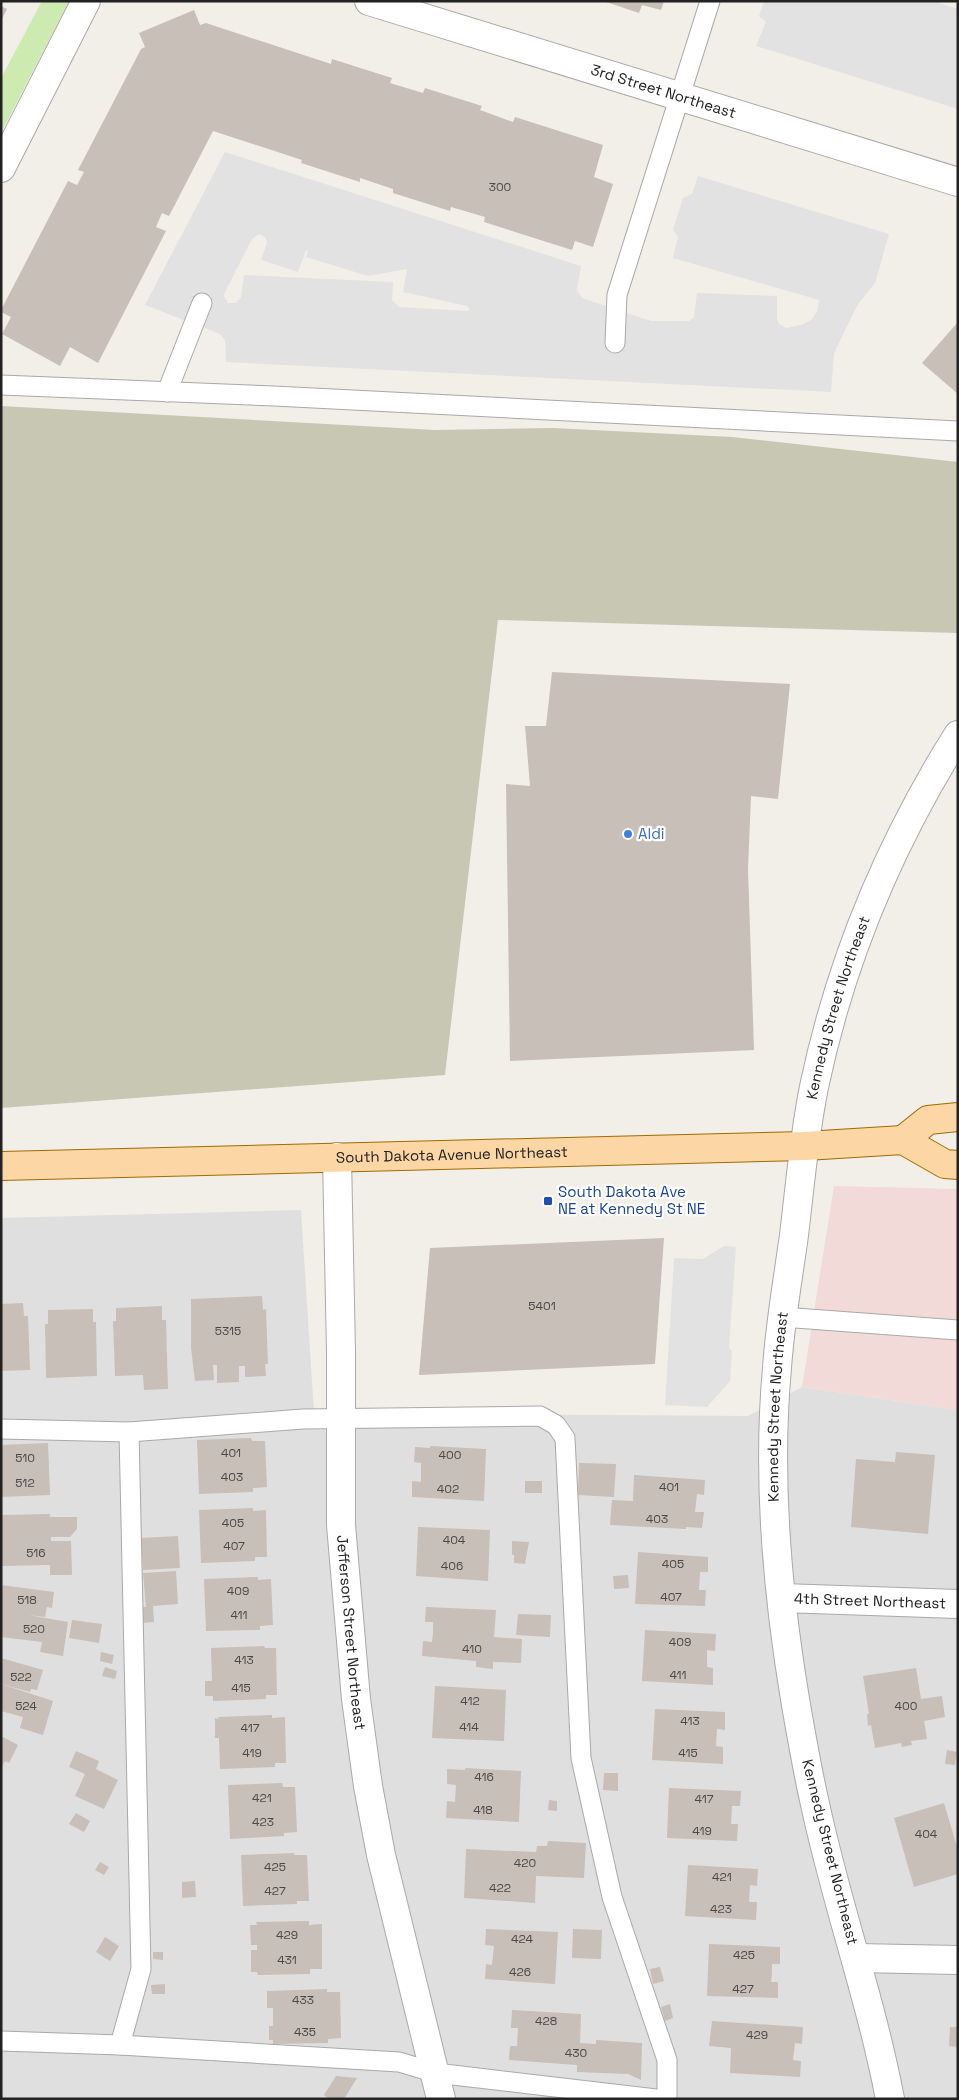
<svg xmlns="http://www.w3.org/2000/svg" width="959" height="2100" viewBox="0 0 959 2100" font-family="'Space Grotesk',sans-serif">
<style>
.residential{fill:#e0dfdf}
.commercial{fill:#f2dad9}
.construction{fill:#c7c7b4}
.grass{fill:#cdebb0}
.parking{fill:#e2e2e2;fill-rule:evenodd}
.building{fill:#c7bfb8}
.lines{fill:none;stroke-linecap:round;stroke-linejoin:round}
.lane-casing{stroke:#a9a9a9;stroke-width:21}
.street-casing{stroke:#a9a9a9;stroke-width:30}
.primary-casing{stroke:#a06b00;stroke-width:30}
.lane{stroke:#fff;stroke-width:19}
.street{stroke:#fff;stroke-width:28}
.primary{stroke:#fcd6a4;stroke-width:28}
.shop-dot{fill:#3f7fe0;stroke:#fff;stroke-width:2}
.transit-dot{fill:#1a4fb4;stroke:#fff;stroke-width:2}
.labels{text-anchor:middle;stroke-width:4.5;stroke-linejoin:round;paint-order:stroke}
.number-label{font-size:12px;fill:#4b4948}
.street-label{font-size:15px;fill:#222;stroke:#fff}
.shop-label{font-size:15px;fill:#366cbe;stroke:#fff;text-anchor:start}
.transit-label{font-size:15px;fill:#164399;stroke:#fff;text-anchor:start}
</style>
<rect width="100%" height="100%" fill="#f2efe9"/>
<polygon class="residential" points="301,1210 314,1413 748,1416 802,1387 958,1410 958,2099 1,2099 1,1218"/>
<polygon class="commercial" points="834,1186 958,1189 958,1410 802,1387"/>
<polygon class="construction" points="1,406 435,430 553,428 732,437 958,462 958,633 498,620 445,1075 1,1108"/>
<polygon class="grass" points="42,1 69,1 1,133 1,78"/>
<g class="parking">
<polygon points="764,1 933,1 958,9 958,109 756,46 766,22 759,16"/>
<path d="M225 152 581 266 577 290 582 298 651 321H689L694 317 697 293 777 296V319L779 324 786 328 801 325 811 320 817 312 819 300 673 258 678 237 673 230 683 198 692 194 698 176 889 234 875 283 858 304 834 353 831 392 226 362 225 340 220 334 145 305ZM259 234 266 238 267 243 261 260 298 272 306 250H308L306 257 368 276 407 269 403 292 467 306 470 309 468 311 399 307 392 300 393 282 244 275 241 297 236 303H228L224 296 225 292 252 239Z"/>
<polygon points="724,1246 736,1247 729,1348 732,1351 730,1381 707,1407 665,1405 674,1258 703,1259"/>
</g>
<g class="building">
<polygon points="603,1 664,1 661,10 642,5 639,13"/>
<polygon points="1,6 7,9 1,21"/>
<polygon points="194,10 200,25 206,23 331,64 332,59 392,78 390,83 423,93 425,88 482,106 480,110 513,122 515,117 603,145 594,177 613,184 593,247 575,241 572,250 484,222 485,217 451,207 450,211 393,193 393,189 360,178 360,182 301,163 302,160 213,131 169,216 162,213 156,227 166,231 98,363 70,347 60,366 2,334 11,317 1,312 1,310 68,181 77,185 84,172 78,170 141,49 145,47 139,33"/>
<polygon points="958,322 958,394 922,363"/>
<polygon points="552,672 790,684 778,799 751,796 748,869 754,1050 510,1061 506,784 530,786 525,726 546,726"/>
<polygon points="664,1238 655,1364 419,1375 430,1248"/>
<polygon points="262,1296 263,1310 266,1309 268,1364 265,1364 266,1376 245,1377 245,1366 239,1366 239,1382 217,1383 217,1365 213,1365 214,1380 195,1381 191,1348 191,1299"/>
<polygon points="23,1303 24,1316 28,1316 30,1370 1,1371 1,1304"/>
<polygon points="162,1306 162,1320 166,1320 168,1389 144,1390 143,1375 115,1376 113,1321 116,1321 116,1308"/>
<polygon points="93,1309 93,1322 96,1322 97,1376 46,1378 45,1324 48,1324 48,1310"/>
<polygon points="251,1438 252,1441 265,1441 267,1487 253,1488 253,1492 199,1494 197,1440"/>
<polygon points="48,1443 50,1495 1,1497 1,1445"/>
<polygon points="430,1446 486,1449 484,1501 412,1497 412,1481 421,1482 421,1463 414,1462 415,1447 430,1448"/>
<polygon points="896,1452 935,1455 928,1534 851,1527 856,1459 895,1462"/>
<polygon points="579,1463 616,1464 614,1497 578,1495"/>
<polygon points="634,1475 705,1480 704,1495 697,1494 695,1512 704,1512 702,1528 686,1527 686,1529 610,1525 612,1500 633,1501"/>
<rect x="525" y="1481" width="17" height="12"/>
<polygon points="253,1508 253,1511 266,1510 267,1557 255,1557 255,1561 201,1563 199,1510"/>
<polygon points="50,1514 50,1517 77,1517 77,1529 70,1537 51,1537 51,1541 71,1541 72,1575 50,1575 50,1565 1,1566 1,1515"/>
<polygon points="418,1527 490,1530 488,1581 416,1576"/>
<polygon points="178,1536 180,1568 143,1570 141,1538"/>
<polygon points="512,1541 529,1542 525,1564 514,1563 514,1555 512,1555"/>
<polygon points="638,1552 708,1557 708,1572 700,1572 699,1590 706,1590 705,1606 635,1604"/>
<polygon points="176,1571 178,1604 153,1606 154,1622 142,1623 142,1607 146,1607 143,1573"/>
<polygon points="628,1575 629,1588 614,1589 613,1576"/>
<polygon points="258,1577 258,1580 271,1579 273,1625 260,1626 260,1630 206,1631 204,1579"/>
<polygon points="1,1585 54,1592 52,1608 47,1607 45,1617 28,1615 68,1622 63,1656 40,1652 42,1642 1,1637"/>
<polygon points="426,1607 496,1610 494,1637 522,1639 521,1663 493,1662 493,1669 476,1667 476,1661 422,1656 423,1641 432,1642 433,1633 433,1622 425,1622"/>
<polygon points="518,1614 551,1615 550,1637 516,1635"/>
<polygon points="72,1620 102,1624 99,1643 69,1638"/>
<polygon points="645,1630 716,1634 715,1651 707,1650 707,1667 713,1668 713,1685 642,1681"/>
<polygon points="264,1646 265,1648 276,1648 277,1695 266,1695 266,1699 213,1701 213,1696 205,1696 205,1681 212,1681 211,1648"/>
<polygon points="101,1652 114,1655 112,1664 100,1661"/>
<polygon points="1,1658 43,1670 37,1690 31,1689 30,1692 1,1684"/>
<polygon points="105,1667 117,1671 115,1679 102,1676"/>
<polygon points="916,1668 921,1699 942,1696 945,1717 924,1721 927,1739 911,1741 912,1745 902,1747 901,1743 875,1748 871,1725 868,1726 867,1714 869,1714 863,1676"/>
<polygon points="1,1684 53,1701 43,1735 20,1728 23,1717 1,1711"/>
<polygon points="435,1686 506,1690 504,1741 432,1738"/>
<polygon points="655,1709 725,1712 725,1730 717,1729 716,1746 723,1747 723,1764 652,1760"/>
<polygon points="272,1715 272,1718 285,1717 286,1763 275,1763 275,1767 220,1769 219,1738 215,1738 215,1718 219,1719 218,1717"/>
<polygon points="1,1736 18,1745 9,1763 5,1761 1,1769"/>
<polygon points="947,1750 957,1752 955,1765 945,1764"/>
<polygon points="76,1751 99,1761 96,1769 118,1780 104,1809 75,1796 85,1774 69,1767"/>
<polygon points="465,1768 521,1771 519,1822 446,1818 447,1801 455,1802 456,1785 447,1784 447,1769 465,1770"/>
<polygon points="604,1773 618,1773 618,1791 603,1790"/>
<polygon points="282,1783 283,1787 295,1787 297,1832 284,1833 284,1836 230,1839 228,1785"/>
<polygon points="669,1788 741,1791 740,1806 732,1806 731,1824 738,1824 737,1841 667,1838"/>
<polygon points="549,1800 557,1801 557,1811 548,1810"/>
<polygon points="944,1803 958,1850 958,1874 914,1887 894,1818"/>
<polygon points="76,1813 90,1821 84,1832 69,1824"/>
<polygon points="548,1841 586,1843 584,1878 536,1876 535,1903 464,1898 466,1849 536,1852 537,1846 547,1846"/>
<polygon points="294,1853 294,1855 307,1855 309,1901 297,1901 297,1904 243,1906 241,1855"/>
<polygon points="100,1862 109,1867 104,1875 95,1870"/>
<polygon points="688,1865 758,1869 757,1886 750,1885 749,1902 757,1902 756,1920 685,1916"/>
<polygon points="195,1881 196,1897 182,1898 182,1882"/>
<polygon points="309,1921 309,1925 322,1924 322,1969 310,1969 310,1974 258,1975 257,1972 251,1972 251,1950 257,1950 257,1945 251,1945 250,1925 257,1925 256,1922"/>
<polygon points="486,1929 558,1932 555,1984 485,1979 486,1964 492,1965 494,1946 485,1945"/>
<polygon points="573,1929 602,1930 601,1959 572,1958"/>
<polygon points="105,1937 119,1946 110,1961 96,1952"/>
<polygon points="709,1944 780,1947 780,1964 772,1964 772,1973 771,1982 778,1982 778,1998 707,1996"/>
<polygon points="153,1952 163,1952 163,1960 153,1959"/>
<polygon points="660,1967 664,1981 653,1984 650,1969"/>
<polygon points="165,1984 165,1994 152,1994 151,1985"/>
<polygon points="327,1989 327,1992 340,1992 341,2038 328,2039 328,2043 273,2044 273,2040 269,2040 269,2026 273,2026 273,2008 267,2008 267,1991"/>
<polygon points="670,2004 673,2018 665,2021 661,2007"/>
<polygon points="512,2010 581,2014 580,2043 596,2044 596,2040 642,2043 641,2080 628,2074 577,2072 577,2065 509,2060 510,2046 517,2046 518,2028 511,2028"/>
<polygon points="712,2021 803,2027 802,2044 795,2043 794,2052 793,2060 801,2061 800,2077 730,2073 731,2048 709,2046"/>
<polygon points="950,2027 958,2027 958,2047 949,2046"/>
<polygon points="336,2076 357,2078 344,2099 329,2099 324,2095"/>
</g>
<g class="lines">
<g class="lane-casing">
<g id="lane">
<polyline points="615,343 617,295 710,1"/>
<polyline points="1,385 274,396 958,431"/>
<polyline points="167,392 202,303"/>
<polyline points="782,1317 958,1330"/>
<polyline points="1,1429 129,1432 303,1419 540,1416 556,1425 565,1438 581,1758 612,1897 667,2060 667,2099"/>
<polyline points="1,2041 120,2045 399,2062 436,2073 656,2099"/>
<polyline points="120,2045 141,1969 129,1432"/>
</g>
</g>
<g class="street-casing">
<g id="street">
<path id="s1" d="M369 1 958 182"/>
<polyline points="1,168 86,1"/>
<path id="s2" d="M337 1157 341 1352V1525L356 1699 368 1786 381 1855 441 2099"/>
<path id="s3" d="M782 1598 958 1604"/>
<polyline points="856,1958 958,1960"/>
<path id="s4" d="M890 2099C871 1999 836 1903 815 1804 807 1769 801 1734 795 1699 777 1591 767 1477 777 1368 780 1323 788 1279 794 1235 800 1186 804 1136 814 1087 840 963 890 843 958 735"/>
</g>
</g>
<g class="primary-casing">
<g id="primary">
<polyline points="903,1140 928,1120 958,1117"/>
<path id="s5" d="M1 1166 805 1146 903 1140 945 1164 958 1165"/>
</g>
</g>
<use href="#lane" class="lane"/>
<use href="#street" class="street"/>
<use href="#primary" class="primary"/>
</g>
<circle class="shop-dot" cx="628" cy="834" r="5"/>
<rect class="transit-dot" x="543" y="1196" width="10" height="10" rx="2.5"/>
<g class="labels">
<g class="number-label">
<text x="500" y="191">300</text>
<text x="542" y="1310">5401</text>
<text x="228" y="1335">5315</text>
<text x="231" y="1457">401</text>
<text x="450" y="1459">400</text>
<text x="25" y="1462">510</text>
<text x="232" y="1481">403</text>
<text x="25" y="1487">512</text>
<text x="669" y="1491">401</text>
<text x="448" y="1493">402</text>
<text x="657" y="1523">403</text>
<text x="233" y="1527">405</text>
<text x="454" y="1544">404</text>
<text x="234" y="1550">407</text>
<text x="36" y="1557">516</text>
<text x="673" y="1568">405</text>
<text x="452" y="1570">406</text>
<text x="238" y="1595">409</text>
<text x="671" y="1601">407</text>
<text x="27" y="1604">518</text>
<text x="239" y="1619">411</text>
<text x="34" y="1633">520</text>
<text x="680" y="1646">409</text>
<text x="472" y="1653">410</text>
<text x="244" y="1664">413</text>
<text x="678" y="1679">411</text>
<text x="21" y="1681">522</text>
<text x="241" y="1692">415</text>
<text x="470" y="1705">412</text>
<text x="26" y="1710">524</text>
<text x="906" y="1710">400</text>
<text x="690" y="1725">413</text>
<text x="469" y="1731">414</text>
<text x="250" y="1732">417</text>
<text x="252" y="1757">419</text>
<text x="688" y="1757">415</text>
<text x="484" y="1781">416</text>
<text x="262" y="1802">421</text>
<text x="704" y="1803">417</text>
<text x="483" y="1814">418</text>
<text x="263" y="1826">423</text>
<text x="702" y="1835">419</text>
<text x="926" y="1838">404</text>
<text x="525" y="1867">420</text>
<text x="275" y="1871">425</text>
<text x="722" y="1881">421</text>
<text x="500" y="1892">422</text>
<text x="275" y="1895">427</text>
<text x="721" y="1913">423</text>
<text x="287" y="1939">429</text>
<text x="522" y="1943">424</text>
<text x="744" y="1959">425</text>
<text x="287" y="1964">431</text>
<text x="520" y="1976">426</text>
<text x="743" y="1993">427</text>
<text x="303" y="2004">433</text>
<text x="546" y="2025">428</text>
<text x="305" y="2036">435</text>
<text x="757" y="2039">429</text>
<text x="576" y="2057">430</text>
</g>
<g class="street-label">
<text dy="5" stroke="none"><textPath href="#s1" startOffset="308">3rd Street Northeast</textPath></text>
<text dy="5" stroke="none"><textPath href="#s4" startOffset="1110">Kennedy Street Northeast</textPath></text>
<text dy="5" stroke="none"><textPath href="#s5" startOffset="451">South Dakota Avenue Northeast</textPath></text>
<text dy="5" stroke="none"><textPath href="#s4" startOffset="705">Kennedy Street Northeast</textPath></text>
<text dy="5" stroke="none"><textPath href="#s3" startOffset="88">4th Street Northeast</textPath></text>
<text dy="5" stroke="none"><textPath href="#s2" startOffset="476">Jefferson Street Northeast</textPath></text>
<text transform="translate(830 1852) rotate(76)" y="5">Kennedy Street Northeast</text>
</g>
<g class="shop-label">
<text x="638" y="839">Aldi</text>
</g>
<g class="transit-label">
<text x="558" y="1197">South Dakota Ave<tspan x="558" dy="17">NE at Kennedy St NE</tspan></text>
</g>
</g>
<rect width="959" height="2100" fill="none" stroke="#222222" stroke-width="5"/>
</svg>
